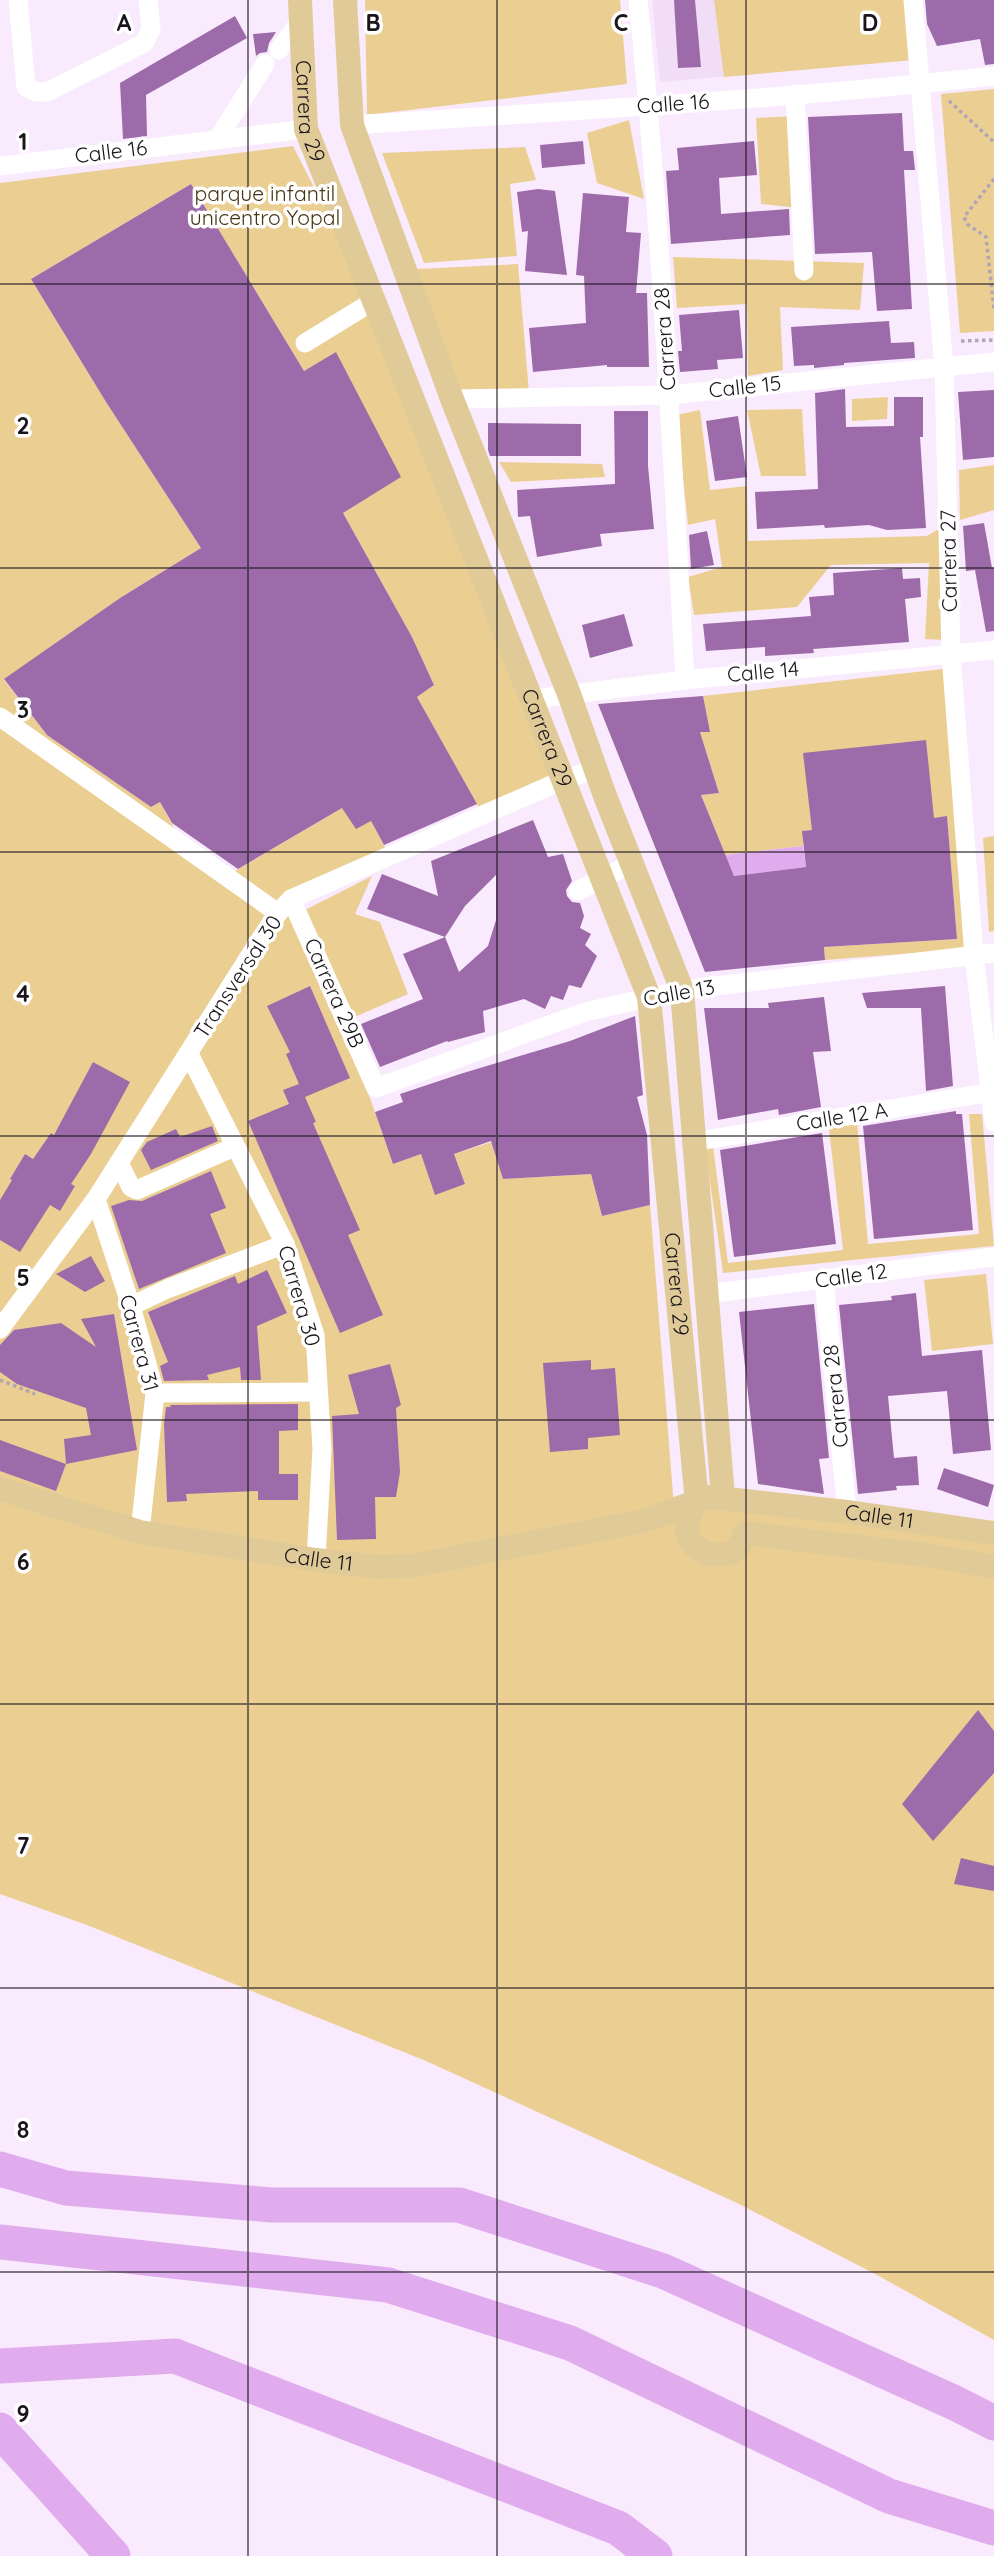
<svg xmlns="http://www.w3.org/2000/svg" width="994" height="2556" viewBox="0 0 994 2556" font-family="Quicksand,sans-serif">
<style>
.built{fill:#f1ddf6}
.green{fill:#ebcf92}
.water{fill:#e0acee}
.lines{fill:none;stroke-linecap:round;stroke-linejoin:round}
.river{stroke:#e0acee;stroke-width:35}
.building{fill:#9d6ba9;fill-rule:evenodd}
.path{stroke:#b1a5b5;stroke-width:3.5;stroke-dasharray:3.5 3.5;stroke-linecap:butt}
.minor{stroke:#fff;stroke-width:19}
.major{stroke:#e0cb98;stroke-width:24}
.grid{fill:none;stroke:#1a141b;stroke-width:2;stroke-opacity:0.55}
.labels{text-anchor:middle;stroke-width:7;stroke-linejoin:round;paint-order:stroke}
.street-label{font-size:21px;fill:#1a141b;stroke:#fff}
.park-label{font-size:21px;fill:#463714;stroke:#fff}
.grid-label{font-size:23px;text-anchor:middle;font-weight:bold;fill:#1a141b;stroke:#fff;stroke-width:7;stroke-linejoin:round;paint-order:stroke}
</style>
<rect width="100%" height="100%" fill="#f9eafd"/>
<polygon class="built" points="652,0 908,0 913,60 660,82"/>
<g class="green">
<polygon points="365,0 620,0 627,84 367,115"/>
<polygon points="714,0 908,0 913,60 724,77"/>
<polygon points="994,89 994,331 960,333 941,94"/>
<polygon points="793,116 799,208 761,204 756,118"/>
<polygon points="629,120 644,199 597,183 587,133"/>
<polygon points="293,146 355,268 558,777 480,810 417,697 434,685 412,637 343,513 400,477 336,353 304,371 191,184 31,279 106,402 201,548 120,598 4,680 47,735 151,807 160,802 179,837 230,874 342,808 371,821 387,851 285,905 370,1098 393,1164 421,1154 436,1194 465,1184 454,1154 492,1142 503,1179 591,1174 602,1216 650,1205 674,1507 692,1504 994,1542 994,2340 877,2275 737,2203 426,2061 87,1925 0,1894 0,183"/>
<polygon points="525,147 536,180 510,184 517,256 424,263 382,153"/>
<polygon points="673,257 864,263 860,310 780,307 783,370 748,376 747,304 677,308"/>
<polygon points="518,264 529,392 461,395 417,269"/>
<polygon points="888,397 887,419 852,421 852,399"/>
<polygon points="802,409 806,476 761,476 747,410"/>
<polygon points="700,410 710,490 747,486 748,541 927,536 945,525 944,640 925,639 929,563 831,565 797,607 694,615 688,577 722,567 715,519 688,525 676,415"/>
<polygon points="499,462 602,464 605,477 511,482"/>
<polygon points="994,465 994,510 960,520 959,470"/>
<polygon points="943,669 966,949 825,960 824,947 957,939 947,817 803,831 803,846 725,855 701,795 719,793 700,732 709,732 703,696"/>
<polygon points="994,836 994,931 989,932 983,838"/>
<polygon points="372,876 355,914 380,922 408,994 352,1018 305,910"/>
<polygon points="969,1114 982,1114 994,1246 723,1273 705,1147 713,1146 728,1263 843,1250 829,1129 857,1122 868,1244 979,1234"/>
<polygon points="986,1274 993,1344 932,1351 924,1280"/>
</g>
<polygon class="water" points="803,846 806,867 734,876 725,855"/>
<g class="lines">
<g class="river">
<polyline points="0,2169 66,2188 272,2205 459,2205 663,2271 955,2403 994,2423"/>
<polyline points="0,2242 388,2285 570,2343 889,2496 994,2528"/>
<polyline points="0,2366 175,2356 618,2528 655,2556"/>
<polyline points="0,2430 113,2556"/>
</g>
</g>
<g class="building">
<polygon points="674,0 695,0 701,67 678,68"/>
<polygon points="925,0 994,0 994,64 985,65 980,39 937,46 927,24"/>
<polygon points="235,16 247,38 146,95 147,136 123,139 120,83"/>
<polygon points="276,32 269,43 267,52 260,53 256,56 253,34"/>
<polygon points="902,113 904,151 913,151 915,170 904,170 912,309 877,311 872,252 815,254 808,117"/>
<polygon points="583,141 585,164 542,168 540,145"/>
<polygon points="754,141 757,175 719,178 721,214 789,209 790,235 671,244 666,171 679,170 677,148"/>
<polygon points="191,184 304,371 336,352 401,477 343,513 412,637 434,685 417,697 477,804 384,845 371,821 356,829 342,808 238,869 172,823 160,802 151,807 47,735 4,679 120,598 201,548 106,402 31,279"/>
<polygon points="538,189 555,191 567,275 525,271 528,231 522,232 517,192"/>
<polygon points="583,193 629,197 626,232 641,233 636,293 647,293 649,367 607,367 607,365 533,372 529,328 586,323 584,276 576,275"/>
<polygon points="739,310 743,358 717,360 718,369 680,372 678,351 682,351 679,315"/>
<polygon points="889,321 891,343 914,342 915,358 844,363 844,365 814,368 814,365 794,366 791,327"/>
<polygon points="845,389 846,427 894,426 894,397 923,397 923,437 920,437 926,528 887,530 869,525 825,528 824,525 757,529 755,492 818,489 815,393"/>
<polygon points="994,390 994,457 963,460 958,392"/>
<polygon points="614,411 648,411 648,466 654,529 600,534 602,546 537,557 530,516 518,517 517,490 615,484"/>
<polygon points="738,416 747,477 715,481 706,421"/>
<polygon points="488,423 581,424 581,456 490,456 488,450"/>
<polygon points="984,523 992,568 994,567 994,631 986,632 975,570 966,571 963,526"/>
<polygon points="707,531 714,565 691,569 689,535"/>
<polygon points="902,568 903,579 920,578 921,597 905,599 909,642 813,649 814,653 765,656 765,647 706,651 703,624 811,616 809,597 834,595 833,573"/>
<polygon points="624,614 633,646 590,658 582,625"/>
<polygon points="703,696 710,732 700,732 719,793 701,795 734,876 806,867 802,831 812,830 803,753 926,740 934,818 947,816 957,939 824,947 825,960 705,972 598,704"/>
<path d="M533 820 548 857 563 854 572 881 566 890 567 896 572 902 580 903 584 916 580 928 591 934 585 945 597 956 581 988 569 985 563 1000 551 996 545 1009 524 999 483 1011 485 1032 448 1042 447 1041 380 1067 361 1024 423 999 403 954 445 937 367 909 382 874 438 896 431 861ZM496 875V920L488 946 459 972 445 937 465 906Z"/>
<polygon points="310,986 350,1078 305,1097 316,1122 313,1123 360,1230 348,1235 383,1315 340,1333 248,1121 289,1104 283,1090 299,1084 286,1054 290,1052 267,1006"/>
<polygon points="945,986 953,1086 926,1091 921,1008 867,1008 862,993"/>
<polygon points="824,997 831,1051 813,1052 821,1107 779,1115 778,1109 718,1120 704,1008 769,1008 768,1003"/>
<polygon points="635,1016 643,1095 637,1097 647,1135 650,1205 602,1216 591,1174 503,1179 491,1141 454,1154 465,1184 435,1195 421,1154 393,1164 375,1112 403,1102 400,1094 460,1074 570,1041"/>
<polygon points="93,1062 130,1082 91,1154 71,1184 75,1186 60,1211 50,1205 20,1252 0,1240 0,1200 12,1180 10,1179 25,1154 33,1159 51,1133 54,1135"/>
<polygon points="956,1111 956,1114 962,1114 973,1230 874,1239 863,1126"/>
<polygon points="212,1126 218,1141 151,1170 141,1150 147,1142 176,1129 180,1137"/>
<polygon points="822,1133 836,1244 734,1257 720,1150"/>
<polygon points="211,1171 226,1208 210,1214 226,1253 139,1289 111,1206 129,1200 142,1201"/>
<polygon points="91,1256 105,1281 85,1292 56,1274"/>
<polygon points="267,1270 287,1313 257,1326 261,1380 241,1380 240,1367 207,1375 209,1380 164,1381 160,1366 168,1362 148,1312 235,1276 238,1284"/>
<polygon points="916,1293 922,1356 982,1350 991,1450 953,1454 947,1391 888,1396 894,1458 917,1456 919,1485 896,1486 897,1490 858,1494 839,1305 892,1300 891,1296"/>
<polygon points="814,1304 829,1458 819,1459 824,1494 758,1484 739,1312"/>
<polygon points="114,1314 137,1450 66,1464 64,1439 91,1435 86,1408 17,1384 0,1372 0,1345 14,1330 61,1323 96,1347 81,1319"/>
<polygon points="591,1360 591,1370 615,1368 620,1435 588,1438 588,1449 550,1452 543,1363"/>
<polygon points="390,1364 401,1405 396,1408 400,1472 396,1497 375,1497 376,1539 337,1540 332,1416 359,1414 348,1375"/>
<polygon points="298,1404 298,1430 279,1431 279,1474 298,1474 298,1500 258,1500 258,1491 186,1494 187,1501 167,1502 164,1424 166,1407 171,1407 170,1405"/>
<polygon points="0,1440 66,1464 56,1491 0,1471"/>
<polygon points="944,1468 994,1485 988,1507 937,1489"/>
<polygon points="978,1710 994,1731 994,1773 933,1841 902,1804"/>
<polygon points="961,1858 994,1866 994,1891 954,1884"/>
</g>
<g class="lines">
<g class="path">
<polyline points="949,101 994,142"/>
<polyline points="994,179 964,217 967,224 986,237 994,309"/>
<polyline points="961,341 994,340"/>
<polyline points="0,1380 35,1394"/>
</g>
<g class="minor">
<polyline points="18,0 26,87 37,92 47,92 144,43 151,29 148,0"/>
<path d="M638 0C661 226 672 453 685 680"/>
<polyline points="913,0 944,367 951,654 974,956 994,1122"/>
<polyline points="279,50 301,20"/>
<polyline points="795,94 804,271"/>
<path d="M352 125C566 111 781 100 994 76"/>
<polyline points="217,140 265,64"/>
<polyline points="0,166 306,129"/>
<polyline points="305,343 375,300"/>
<polyline points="452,399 669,395 994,362"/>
<polyline points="533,699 685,680 994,650"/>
<polyline points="0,717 278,913"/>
<polyline points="578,891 632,863"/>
<polyline points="291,899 376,1088 585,1012 682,990 994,953"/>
<polyline points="189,1054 285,1244 315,1335 322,1449 316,1560"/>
<polyline points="693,1142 992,1092"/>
<polyline points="119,1163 131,1187 137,1190 234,1147"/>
<polyline points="96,1199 131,1306 155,1393 140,1532"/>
<polyline points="824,1280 847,1512"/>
<polyline points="708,1294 994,1257"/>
<polyline points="131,1306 167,1289 285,1244"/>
<polyline points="0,1329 96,1199 256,946 278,913 291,899 563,780 595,769"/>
<polyline points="155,1393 318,1392"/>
</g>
<g class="major">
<path id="s1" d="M300 0 306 129 649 997 697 1502"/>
<polyline points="345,0 352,125 452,399 569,694 605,796 682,990 723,1497"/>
<path id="s2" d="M0 1489 140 1532 316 1560 379 1567 417 1565 643 1521 709 1497 847 1512 994 1533"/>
<path d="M697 1502C691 1512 683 1526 689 1539 696 1554 725 1561 737 1548 741 1544 743 1538 745 1533L933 1556 994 1567"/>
</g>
</g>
<path class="grid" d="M248 0V2556M497 0V2556M746 0V2556M0 284H994M0 568H994M0 852H994M0 1136H994M0 1420H994M0 1704H994M0 1988H994M0 2272H994"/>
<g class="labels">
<g class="street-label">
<text transform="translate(673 104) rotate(-4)" y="7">Calle 16</text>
<text dy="7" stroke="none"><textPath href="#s1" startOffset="112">Carrera 29</textPath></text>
<text transform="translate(111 152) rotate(-7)" y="7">Calle 16</text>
<text transform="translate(665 339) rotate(-94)" y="7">Carrera 28</text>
<text transform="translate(745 387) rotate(-6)" y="7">Calle 15</text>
<text transform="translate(949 561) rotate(-91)" y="7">Carrera 27</text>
<text transform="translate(763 672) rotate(-5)" y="7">Calle 14</text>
<text dy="7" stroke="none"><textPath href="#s1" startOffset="784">Carrera 29</textPath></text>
<text transform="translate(238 977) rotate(-57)" y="7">Transversal 30</text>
<text transform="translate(334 993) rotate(66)" y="7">Carrera 29B</text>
<text transform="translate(679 993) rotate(-10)" y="7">Calle 13</text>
<text transform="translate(842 1117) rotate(-9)" y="7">Calle 12 A</text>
<text transform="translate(851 1276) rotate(-8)" y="7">Calle 12</text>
<text dy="7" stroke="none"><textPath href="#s1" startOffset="1351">Carrera 29</textPath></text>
<text transform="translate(299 1296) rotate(74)" y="7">Carrera 30</text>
<text transform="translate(139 1343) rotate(75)" y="7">Carrera 31</text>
<text transform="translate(836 1396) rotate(-96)" y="7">Carrera 28</text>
<text dy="7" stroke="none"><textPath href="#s2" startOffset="898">Calle 11</textPath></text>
<text dy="7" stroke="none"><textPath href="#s2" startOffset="327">Calle 11</textPath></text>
</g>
<g class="park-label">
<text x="265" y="201">parque infantil<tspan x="265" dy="24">unicentro Yopal</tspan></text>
</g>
</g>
<g class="grid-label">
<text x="124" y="31">A</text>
<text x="373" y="31">B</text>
<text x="621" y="31">C</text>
<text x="870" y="31">D</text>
<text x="23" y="150">1</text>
<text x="23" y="434">2</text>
<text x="23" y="718">3</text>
<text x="23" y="1002">4</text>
<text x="23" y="1286">5</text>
<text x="23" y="1570">6</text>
<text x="23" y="1854">7</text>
<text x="23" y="2138">8</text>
<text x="23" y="2422">9</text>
</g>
</svg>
